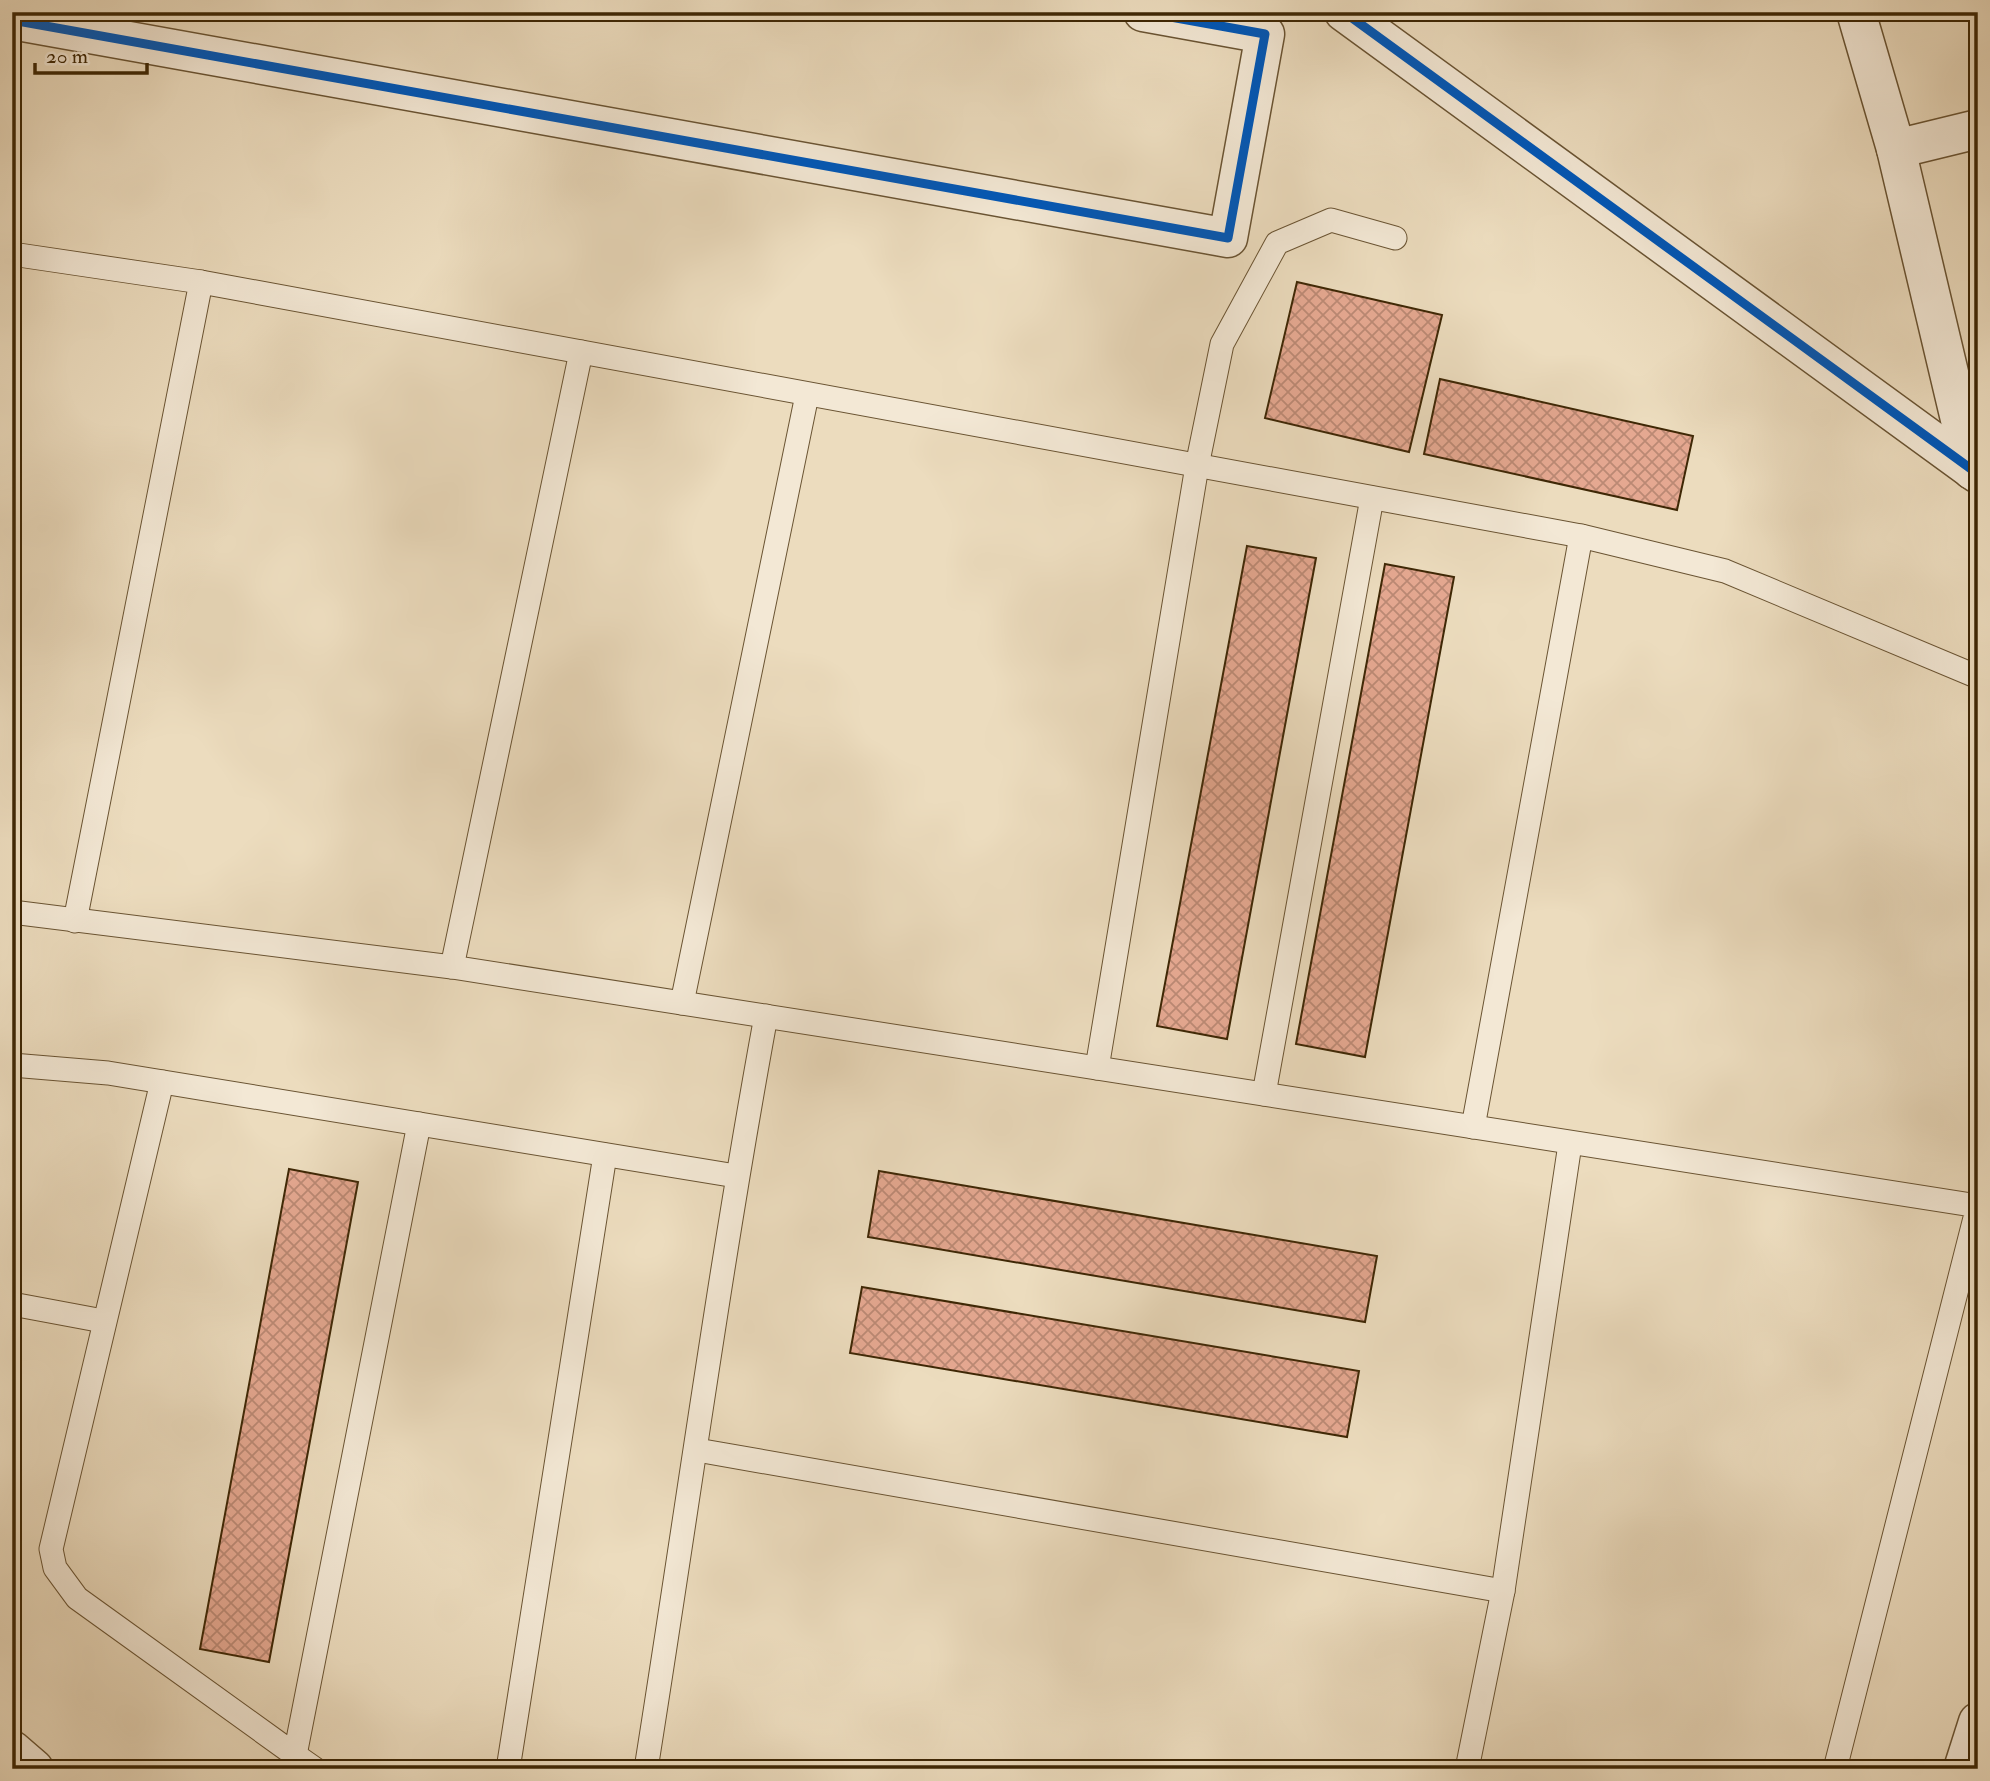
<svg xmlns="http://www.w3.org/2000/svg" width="1990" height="1781" viewBox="0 0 1990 1781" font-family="'IM FELL Double Pica',serif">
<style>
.building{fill:url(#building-cross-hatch);stroke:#3e2705;stroke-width:2}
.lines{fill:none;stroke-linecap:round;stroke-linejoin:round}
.service-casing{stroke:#6a5433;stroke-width:25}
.minor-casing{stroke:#6a5433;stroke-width:41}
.service{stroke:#f3e8d5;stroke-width:23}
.minor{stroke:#f3e8d5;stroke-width:38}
.cycleway-casing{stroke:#f3e8d5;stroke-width:13}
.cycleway{stroke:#0057b8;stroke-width:9}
</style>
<defs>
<pattern id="building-cross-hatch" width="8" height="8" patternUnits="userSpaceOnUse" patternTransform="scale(1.75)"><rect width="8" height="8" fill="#e5a891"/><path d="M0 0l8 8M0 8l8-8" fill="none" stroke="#bb8974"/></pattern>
</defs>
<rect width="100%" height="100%" fill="#ecdcbe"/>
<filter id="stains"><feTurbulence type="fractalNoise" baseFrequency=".00286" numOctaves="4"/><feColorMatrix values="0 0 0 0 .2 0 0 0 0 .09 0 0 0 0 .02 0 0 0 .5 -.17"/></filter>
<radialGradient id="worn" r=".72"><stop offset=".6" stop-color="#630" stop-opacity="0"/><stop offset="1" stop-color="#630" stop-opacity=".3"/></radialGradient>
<g class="building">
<polygon points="1297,282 1442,315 1409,452 1265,418"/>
<polygon points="1440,379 1693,436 1677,510 1424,454"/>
<polygon points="1247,546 1316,558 1227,1039 1157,1026"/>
<polygon points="1385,564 1454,577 1365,1057 1296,1044"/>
<polygon points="289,1169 358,1182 269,1662 200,1649"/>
<polygon points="879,1171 1377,1256 1365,1322 868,1237"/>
<polygon points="862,1287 1359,1371 1347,1437 850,1353"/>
</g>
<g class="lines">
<g class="service-casing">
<g id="service">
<polyline points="12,254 201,282 1581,536 1725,571 1978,677"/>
<polyline points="12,912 452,967 1978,1206 1835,1769"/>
<polyline points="75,921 201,282"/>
<polyline points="452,967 581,352"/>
<polyline points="682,1003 807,395"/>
<polyline points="12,1065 108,1073 736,1176"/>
<polyline points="1097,1068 1197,466 1222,344 1277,243 1331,220 1395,238"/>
<polyline points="162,1082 51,1549 55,1568 77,1598 295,1755 419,1124"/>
<polyline points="1264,1094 1372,498"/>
<polyline points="1473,1127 1581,536"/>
<polyline points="12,1304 103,1321"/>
<polyline points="697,1450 1503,1591"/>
<polyline points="295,1755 315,1769"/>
<polyline points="508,1769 605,1155"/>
<path d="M646 1769C686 1518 720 1266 766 1016"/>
<polyline points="1467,1769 1503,1591 1570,1144"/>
</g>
</g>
<g class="minor-casing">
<g id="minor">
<polyline points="1344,12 1978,474"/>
<polyline points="1856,12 1896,149 1972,470"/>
<polyline points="12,20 1228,238 1265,34 1143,12"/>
<polyline points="1896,149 1978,129"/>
<polyline points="12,1750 34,1769"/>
<polyline points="1963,1769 1978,1722"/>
</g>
</g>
<use href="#service" class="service"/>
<use href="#minor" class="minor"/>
<g class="cycleway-casing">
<g id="cycleway">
<polyline points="1344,12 1978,474"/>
<polyline points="12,20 1228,238 1265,34 1143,12"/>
</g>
</g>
<use href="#cycleway" class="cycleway"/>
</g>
<rect width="1990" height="1781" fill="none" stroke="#ecdcbe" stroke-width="42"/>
<rect x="14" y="14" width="1962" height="1753" fill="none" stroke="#3e2705" stroke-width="3.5"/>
<rect x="21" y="21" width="1948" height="1739" fill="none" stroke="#3e2705" stroke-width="2"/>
<path d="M35 63v10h112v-10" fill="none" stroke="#3e2705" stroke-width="3.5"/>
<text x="46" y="63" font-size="21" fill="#3e2705" stroke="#f3e8d5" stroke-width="5" paint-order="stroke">20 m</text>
<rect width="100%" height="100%" filter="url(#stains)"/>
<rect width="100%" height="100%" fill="url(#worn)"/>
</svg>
